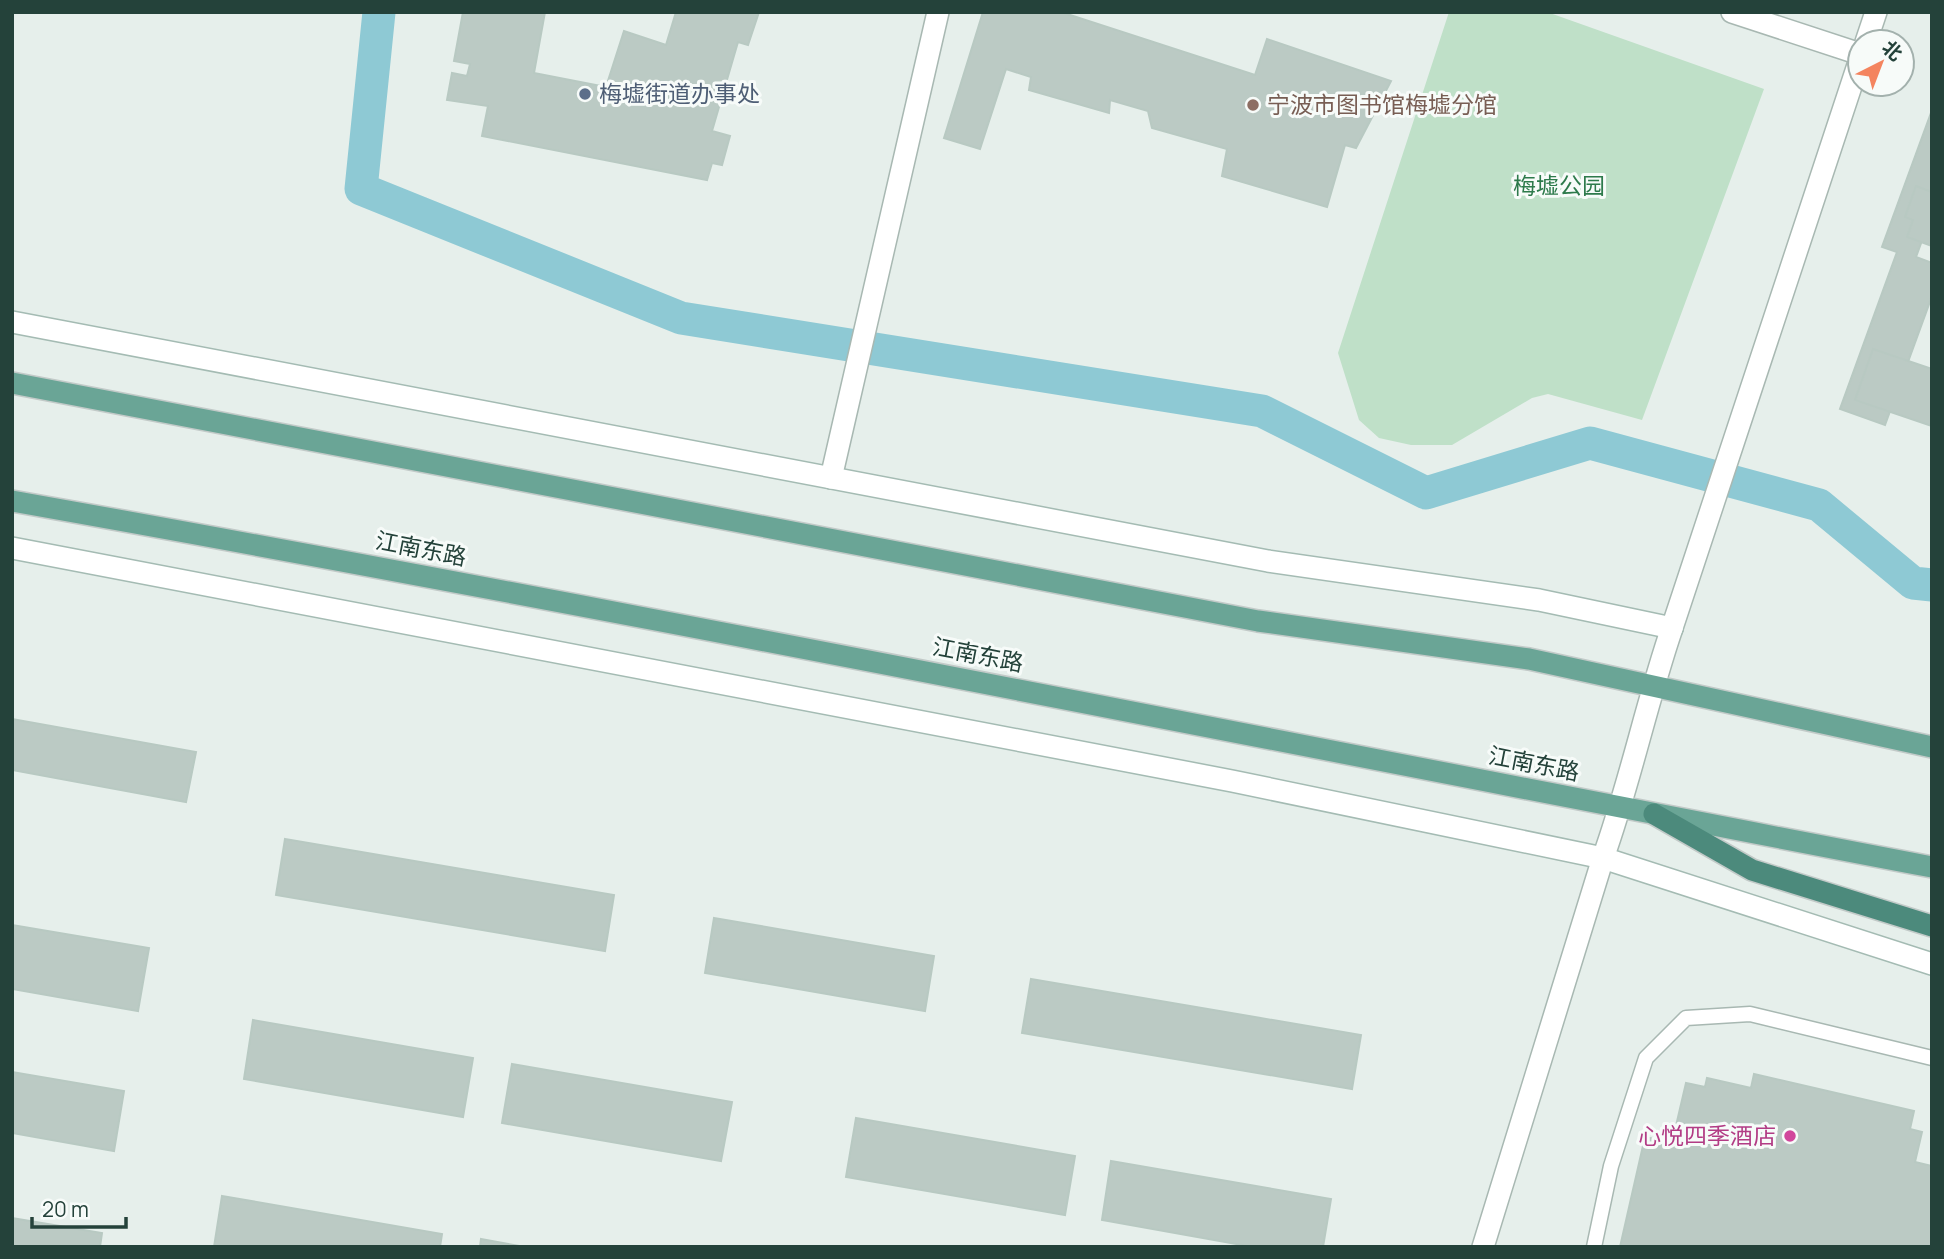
<svg xmlns="http://www.w3.org/2000/svg" width="1944" height="1259" viewBox="0 0 1944 1259" font-family="Manrope,'Noto Sans SC',sans-serif">
<style>
.green{fill:#bfe0c8}
.lines{fill:none;stroke-linecap:round;stroke-linejoin:round}
.canal{stroke:#8ec9d4;stroke-width:33}
.building{fill:#bbcac4;stroke:#b8c9c2;stroke-width:2}
.service-casing{stroke:#a8b8b2;stroke-width:17}
.minor-casing{stroke:#a8b8b2;stroke-width:24}
.tertiary-casing{stroke:#a8b8b2;stroke-width:24}
.secondary-casing{stroke:#a4bbb3;stroke-width:24}
.primary-casing{stroke:#c2cac8;stroke-width:24}
.trunk-casing{stroke:#c2cac8;stroke-width:24}
.service{stroke:#fff;stroke-width:14}
.minor{stroke:#fff;stroke-width:21}
.tertiary{stroke:#fff;stroke-width:21}
.secondary{stroke:#fff;stroke-width:21}
.primary{stroke:#6aa596;stroke-width:21}
.trunk{stroke:#4c8a7c;stroke-width:21}
.service-dot{fill:#5c6f8a;stroke:#f7fbf9;stroke-width:2.5}
.education-dot{fill:#8d6e63;stroke:#f7fbf9;stroke-width:2.5}
.hotel-dot{fill:#d1479c;stroke:#f7fbf9;stroke-width:2.5}
.labels{text-anchor:middle;stroke-width:6;stroke-linejoin:round;paint-order:stroke}
.service-label{font-size:23px;fill:#4e5e75;stroke:#f7fbf9;text-anchor:start}
.education-label{font-size:23px;fill:#785e54;stroke:#f7fbf9;text-anchor:start}
.park-label{font-size:23px;fill:#2d7a4b;stroke:#f7fbf9}
.street-label{font-size:23px;fill:#24423a;stroke:#f7fbf9}
.hotel-label{font-size:23px;fill:#b23c85;stroke:#f7fbf9;text-anchor:end}
</style>
<rect width="100%" height="100%" fill="#e6efeb"/>
<polygon class="green" points="1449,12 1547,12 1764,89 1642,420 1548,394 1532,398 1452,445 1411,445 1379,438 1359,420 1338,353"/>
<g class="lines">
<polyline class="canal" points="379,12 361,189 681,318 1262,411 1426,493 1590,443 1819,505 1913,583 1932,585"/>
</g>
<g class="building">
<polygon points="463,12 545,12 534,73 606,87 624,31 666,45 676,12 759,12 748,45 738,42 712,131 730,136 722,165 712,163 707,180 482,136 488,106 447,100 452,73 467,76 470,64 454,61"/>
<polygon points="983,12 1061,12 1255,75 1267,39 1391,81 1356,148 1345,145 1327,207 1222,176 1227,149 1152,128 1148,111 1110,100 1109,113 1029,90 1031,77 1006,69 980,149 944,138"/>
<polygon points="1932,110 1932,213 1916,257 1932,263 1932,296 1885,425 1840,409 1897,252 1882,247"/>
<polygon points="1916,186 1932,192 1932,246 1907,237 1913,220 1905,217"/>
<polygon points="1873,349 1932,369 1932,426 1855,400"/>
<polygon points="12,719 196,752 186,802 12,770"/>
<polygon points="285,839 614,895 605,951 276,895"/>
<polygon points="714,918 934,956 925,1011 705,973"/>
<polygon points="12,925 149,948 138,1011 12,989"/>
<polygon points="1031,979 1361,1035 1352,1089 1022,1033"/>
<polygon points="253,1020 473,1058 463,1117 244,1079"/>
<polygon points="512,1064 732,1102 721,1161 502,1123"/>
<polygon points="12,1072 124,1091 114,1151 12,1133"/>
<polygon points="1754,1074 1914,1111 1910,1129 1922,1132 1915,1162 1932,1166 1932,1247 1620,1247 1645,1137 1672,1143 1686,1083 1705,1087 1707,1078 1751,1088"/>
<polygon points="856,1118 1075,1156 1065,1215 846,1177"/>
<polygon points="1111,1161 1331,1199 1323,1247 1253,1247 1102,1220"/>
<polygon points="222,1196 442,1234 440,1247 214,1247"/>
<polygon points="12,1218 102,1233 100,1247 12,1247"/>
<polygon points="481,1239 525,1247 480,1247"/>
</g>
<g class="lines">
<g class="service-casing">
<polyline id="service" points="1594,1247 1611,1166 1646,1058 1686,1018 1750,1014 1932,1058"/>
</g>
<g class="minor-casing">
<g id="minor">
<polyline points="1732,12 1860,54"/>
<polyline points="1866,42 1876,12"/>
<polyline points="831,478 938,12"/>
<polyline points="1672,628 1860,59"/>
</g>
</g>
<g class="tertiary-casing">
<path id="tertiary" d="M1483 1247 1603 858C1630 783 1646 704 1672 628"/>
</g>
<g class="secondary-casing">
<g id="secondary">
<polyline points="12,322 1268,561 1539,600 1672,628"/>
<polyline points="12,548 1232,781 1603,858 1932,964"/>
</g>
</g>
<g class="primary-casing">
<g id="primary">
<polyline points="12,383 1258,621 1529,659 1932,747"/>
<path d="M12 501C654 615 1292 745 1932 867"/>
</g>
</g>
<g class="trunk-casing">
<polyline id="trunk" points="1654,814 1752,870 1932,926"/>
</g>
<use href="#service" class="service"/>
<use href="#minor" class="minor"/>
<use href="#tertiary" class="tertiary"/>
<use href="#secondary" class="secondary"/>
<use href="#primary" class="primary"/>
<use href="#trunk" class="trunk"/>
</g>
<circle class="service-dot" cx="585" cy="94" r="7"/>
<circle class="education-dot" cx="1253" cy="105" r="7"/>
<circle class="hotel-dot" cx="1790" cy="1136" r="7"/>
<g class="labels">
<g class="service-label">
<text x="599" y="102">梅墟街道办事处</text>
</g>
<g class="education-label">
<text x="1267" y="113">宁波市图书馆梅墟分馆</text>
</g>
<g class="park-label">
<text x="1559" y="194">梅墟公园</text>
</g>
<g class="street-label">
<text transform="translate(421 549) rotate(11)" y="8">江南东路</text>
<text transform="translate(978 655) rotate(11)" y="8">江南东路</text>
<text transform="translate(1534 764) rotate(11)" y="8">江南东路</text>
</g>
<g class="hotel-label">
<text x="1776" y="1144">心悦四季酒店</text>
</g>
</g>
<rect width="1944" height="1259" fill="none" stroke="#24423a" stroke-width="28"/>
<g transform="translate(1881 63) rotate(42)"><circle r="33" fill="#f7fbf9" stroke="#a3b1ad" stroke-width="2"/>
<path d="M0-5L12 26L0 18L-12 26Z" fill="#f4845f"/>
<text y="-10" font-size="19" font-weight="bold" text-anchor="middle" fill="#24423a">北</text>
</g>
<path d="M32 1217v10h94v-10" fill="none" stroke="#24423a" stroke-width="3.5"/>
<text x="42" y="1217" font-size="21" fill="#24423a" stroke="#f7fbf9" stroke-width="5" paint-order="stroke">20 m</text>
</svg>
